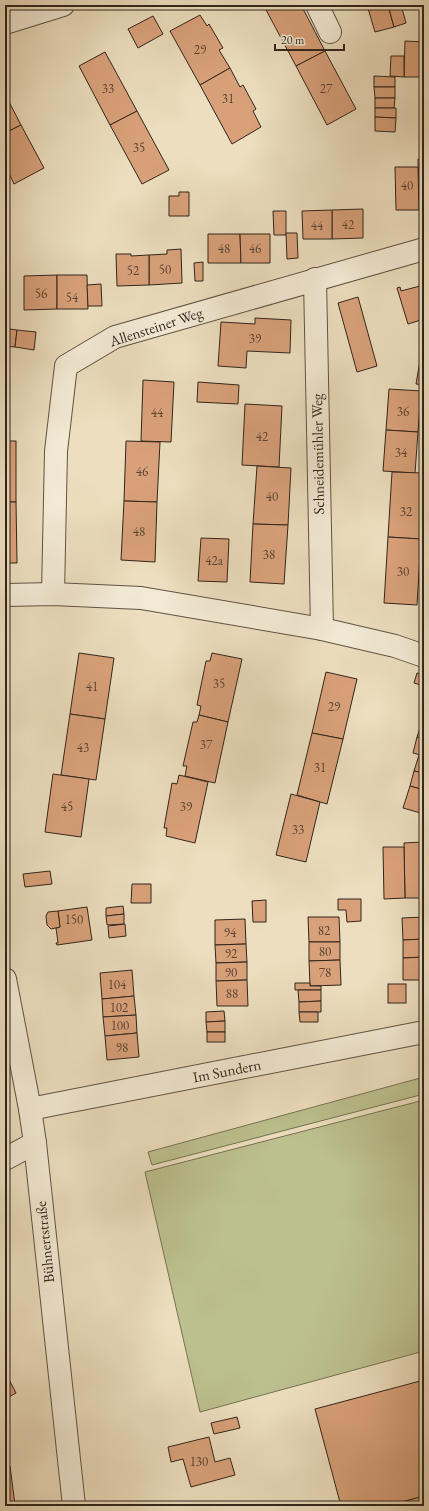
<svg xmlns="http://www.w3.org/2000/svg" width="429" height="1511" viewBox="0 0 429 1511" font-family="'EB Garamond',serif">
<style>
.green{fill:#bcc08e;stroke:#767255}
.building{fill:#d9a17a;stroke:#31251c}
.lines{fill:none;stroke-linecap:round;stroke-linejoin:round}
.minor-casing{stroke:#605344;stroke-width:24}
.minor{stroke:#f3ead5;stroke-width:22}
.labels{text-anchor:middle;stroke-width:3;stroke-linejoin:round;paint-order:stroke}
.number-label{font-size:13px;fill:#5b4434}
.street-label{font-size:15px;fill:#31251c;stroke:#f3ead5}
</style>
<rect width="100%" height="100%" fill="#ecdebe"/>
<filter id="stains"><feTurbulence type="fractalNoise" baseFrequency=".005" numOctaves="4"/><feColorMatrix values="0 0 0 0 .2 0 0 0 0 .09 0 0 0 0 .02 0 0 0 .5 -.17"/></filter>
<radialGradient id="worn" r=".72"><stop offset=".6" stop-color="#630" stop-opacity="0"/><stop offset="1" stop-color="#630" stop-opacity=".3"/></radialGradient>
<g class="green">
<polygon points="424,1077 424,1094 152,1165 148,1152"/>
<polygon points="424,1100 424,1351 200,1412 145,1172"/>
</g>
<g class="building">
<polygon points="270,5 301,5 325,51 296,66 265,8"/>
<polygon points="367,5 388,5 394,27 375,32"/>
<polygon points="388,5 401,5 406,23 394,27"/>
<polygon points="200,15 207,26 209,24 223,48 219,50 230,68 200,85 170,31"/>
<polygon points="153,16 163,34 138,48 128,29"/>
<polygon points="405,41 424,42 424,77 404,77"/>
<polygon points="325,51 356,109 327,125 296,66"/>
<polygon points="105,52 137,111 110,125 79,66"/>
<polygon points="391,56 404,56 404,77 390,76"/>
<polygon points="230,68 240,87 243,85 256,109 253,111 261,127 232,144 200,85"/>
<polygon points="374,76 395,77 395,87 374,87"/>
<polygon points="374,87 395,87 395,98 375,98"/>
<polygon points="5,94 21,125 5,133"/>
<polygon points="375,98 395,98 394,108 375,108"/>
<polygon points="375,108 396,108 396,118 375,117"/>
<polygon points="137,111 169,170 142,184 110,125"/>
<polygon points="375,117 396,118 395,132 375,131"/>
<polygon points="21,125 44,168 14,184 5,165 5,133"/>
<polygon points="418,159 424,159 424,202 419,202"/>
<polygon points="395,167 418,167 419,210 396,210"/>
<polygon points="179,192 189,192 189,216 169,216 169,196 179,196"/>
<polygon points="363,209 363,238 332,239 332,210"/>
<polygon points="332,210 332,239 303,239 302,211"/>
<polygon points="273,211 286,211 286,235 274,235"/>
<polygon points="286,233 297,233 298,258 287,259"/>
<polygon points="208,234 240,234 241,263 208,263"/>
<polygon points="240,234 270,234 270,263 241,263"/>
<polygon points="181,249 182,283 149,285 149,255 167,254 167,250"/>
<polygon points="116,254 131,254 131,256 149,255 149,285 117,286"/>
<polygon points="203,262 203,281 195,281 194,263"/>
<polygon points="57,275 57,309 24,310 24,276"/>
<polygon points="57,275 87,275 88,309 57,309"/>
<polygon points="101,284 102,306 88,306 87,285"/>
<polygon points="424,285 424,319 408,324 397,288 400,287 401,291"/>
<polygon points="358,297 377,366 357,372 338,303"/>
<polygon points="255,318 291,320 290,353 247,351 246,368 218,366 221,322 255,324"/>
<polygon points="10,329 17,330 15,347 5,346 5,342"/>
<polygon points="17,330 36,332 34,350 15,347"/>
<polygon points="421,355 424,356 424,385 416,384"/>
<polygon points="143,380 174,382 171,442 141,441"/>
<polygon points="198,382 239,385 238,404 197,402"/>
<polygon points="389,389 421,391 418,432 386,430"/>
<polygon points="245,404 282,406 279,467 242,465"/>
<polygon points="386,430 418,432 415,473 383,471"/>
<rect x="5" y="441" width="11" height="61"/>
<polygon points="126,441 160,442 157,502 124,501"/>
<polygon points="257,466 291,468 288,525 253,524"/>
<polygon points="392,472 424,473 421,539 388,537"/>
<polygon points="124,501 157,502 155,562 121,560"/>
<polygon points="5,502 16,502 17,563 5,563"/>
<polygon points="253,524 288,525 284,584 250,582"/>
<polygon points="388,537 421,539 417,605 384,603"/>
<polygon points="201,538 229,539 227,582 198,581"/>
<polygon points="79,653 114,658 105,719 70,714"/>
<polygon points="212,653 242,659 228,722 199,715 201,706 197,705 206,661 210,661"/>
<polygon points="326,672 357,679 343,739 312,733"/>
<polygon points="417,673 424,675 424,686 414,683"/>
<polygon points="70,714 105,719 96,780 61,775"/>
<polygon points="199,715 228,722 215,783 185,776 187,766 183,766 193,722 197,722"/>
<polygon points="422,722 424,722 424,739 417,737"/>
<polygon points="312,733 343,739 327,804 297,795"/>
<polygon points="417,737 424,739 424,756 413,753"/>
<polygon points="419,755 424,756 424,773 414,771"/>
<polygon points="414,771 424,773 424,790 410,786"/>
<polygon points="53,774 89,779 81,837 45,832"/>
<polygon points="179,775 208,782 195,843 166,836 167,828 164,828 172,783 177,784"/>
<polygon points="410,786 424,790 424,814 403,808"/>
<polygon points="291,794 320,802 306,862 276,855"/>
<polygon points="422,842 423,898 405,898 404,843"/>
<polygon points="383,847 404,847 405,898 384,899"/>
<polygon points="50,871 52,884 25,887 23,874"/>
<polygon points="132,884 151,884 151,903 131,903"/>
<polygon points="338,899 361,899 361,921 347,922 346,910 338,910"/>
<polygon points="266,900 266,922 253,922 252,901"/>
<polygon points="123,906 124,914 106,916 106,908"/>
<polygon points="87,907 92,940 57,945 56,943 58,943 56,928 60,927 58,911"/>
<polygon points="58,911 60,927 51,929 47,925 46,916 48,912"/>
<polygon points="124,914 124,924 107,925 106,916"/>
<polygon points="308,917 339,917 340,942 309,942"/>
<polygon points="424,917 424,939 403,940 402,918"/>
<polygon points="245,919 246,944 215,945 215,920"/>
<polygon points="125,924 126,936 109,938 108,926"/>
<polygon points="424,939 424,957 403,958 403,940"/>
<polygon points="309,942 340,942 340,960 309,961"/>
<polygon points="246,944 247,962 216,963 215,945"/>
<polygon points="424,957 424,980 403,980 403,958"/>
<polygon points="340,960 341,985 310,986 309,961"/>
<polygon points="247,962 247,980 216,981 216,963"/>
<polygon points="132,970 134,996 102,999 100,973"/>
<polygon points="247,980 248,1006 217,1006 216,981"/>
<polygon points="295,983 310,983 310,986 321,986 321,990 295,990"/>
<rect x="388" y="984" width="18" height="19"/>
<polygon points="298,990 321,990 321,1001 299,1002"/>
<polygon points="134,996 136,1015 103,1017 102,999"/>
<polygon points="321,1001 321,1012 299,1012 299,1002"/>
<polygon points="224,1011 225,1021 206,1022 206,1012"/>
<polygon points="299,1012 318,1012 318,1022 300,1022"/>
<polygon points="136,1015 137,1033 105,1036 103,1017"/>
<polygon points="225,1021 225,1032 207,1032 206,1022"/>
<rect x="207" y="1032" width="18" height="10"/>
<polygon points="137,1033 139,1057 107,1060 105,1036"/>
<polygon points="5,1372 16,1393 5,1399"/>
<polygon points="424,1380 424,1496 387,1506 341,1506 315,1409"/>
<polygon points="237,1417 240,1428 214,1434 211,1423"/>
<polygon points="209,1437 215,1462 230,1458 235,1475 191,1487 183,1459 171,1462 168,1447"/>
<polygon points="10,1466 15,1505 5,1506 5,1467"/>
<polygon points="424,1496 424,1506 387,1506"/>
</g>
<g class="lines">
<g class="minor-casing">
<g id="minor">
<polyline points="317,5 330,32"/>
<polyline points="5,23 63,5"/>
<polyline points="315,279 322,629"/>
<polyline points="53,594 56,451 66,366 115,337 424,249"/>
<polyline points="5,595 53,594 141,598 322,629 395,646 424,656"/>
<polyline points="5,979 30,1109 35,1143 74,1506"/>
<polyline points="30,1109 424,1032"/>
<polyline points="5,1159 35,1143"/>
</g>
</g>
<use href="#minor" class="minor"/>
</g>
<g class="labels">
<g class="number-label">
<text x="200" y="54">29</text>
<text x="108" y="93">33</text>
<text x="326" y="93">27</text>
<text x="228" y="103">31</text>
<text x="139" y="152">35</text>
<text x="407" y="190">40</text>
<text x="348" y="229">42</text>
<text x="317" y="230">44</text>
<text x="224" y="253">48</text>
<text x="255" y="253">46</text>
<text x="165" y="274">50</text>
<text x="133" y="275">52</text>
<text x="41" y="298">56</text>
<text x="72" y="302">54</text>
<text x="255" y="343">39</text>
<text x="403" y="416">36</text>
<text x="157" y="417">44</text>
<text x="262" y="441">42</text>
<text x="401" y="457">34</text>
<text x="142" y="476">46</text>
<text x="272" y="501">40</text>
<text x="406" y="516">32</text>
<text x="139" y="536">48</text>
<text x="269" y="559">38</text>
<text x="214" y="565">42a</text>
<text x="403" y="576">30</text>
<text x="219" y="688">35</text>
<text x="92" y="691">41</text>
<text x="334" y="711">29</text>
<text x="206" y="749">37</text>
<text x="83" y="752">43</text>
<text x="320" y="772">31</text>
<text x="67" y="811">45</text>
<text x="186" y="811">39</text>
<text x="298" y="834">33</text>
<text x="74" y="924">150</text>
<text x="324" y="935">82</text>
<text x="230" y="937">94</text>
<text x="325" y="956">80</text>
<text x="231" y="958">92</text>
<text x="231" y="977">90</text>
<text x="325" y="977">78</text>
<text x="117" y="989">104</text>
<text x="232" y="998">88</text>
<text x="119" y="1012">102</text>
<text x="120" y="1030">100</text>
<text x="122" y="1052">98</text>
<text x="199" y="1466">130</text>
</g>
<g class="street-label">
<text transform="translate(156 327) rotate(-18)" y="5">Allensteiner Weg</text>
<text transform="translate(318 454) rotate(-91)" y="5">Schneidemühler Weg</text>
<text transform="translate(227 1071) rotate(-11)" y="5">Im Sundern</text>
<text transform="translate(45 1242) rotate(-96)" y="5">Bühnertstraße</text>
</g>
</g>
<rect width="429" height="1511" fill="none" stroke="#ecdebe" stroke-width="20"/>
<rect x="6" y="6" width="417" height="1499" fill="none" stroke="#31251c" stroke-width="2"/>
<rect x="10" y="10" width="409" height="1491" fill="none" stroke="#31251c"/>
<path d="M275 44v6h69v-6" fill="none" stroke="#31251c" stroke-width="2"/>
<text x="281" y="44" font-size="12" fill="#31251c" stroke="#f3ead5" stroke-width="3" paint-order="stroke">20 m</text>
<rect width="100%" height="100%" filter="url(#stains)"/>
<rect width="100%" height="100%" fill="url(#worn)"/>
</svg>
